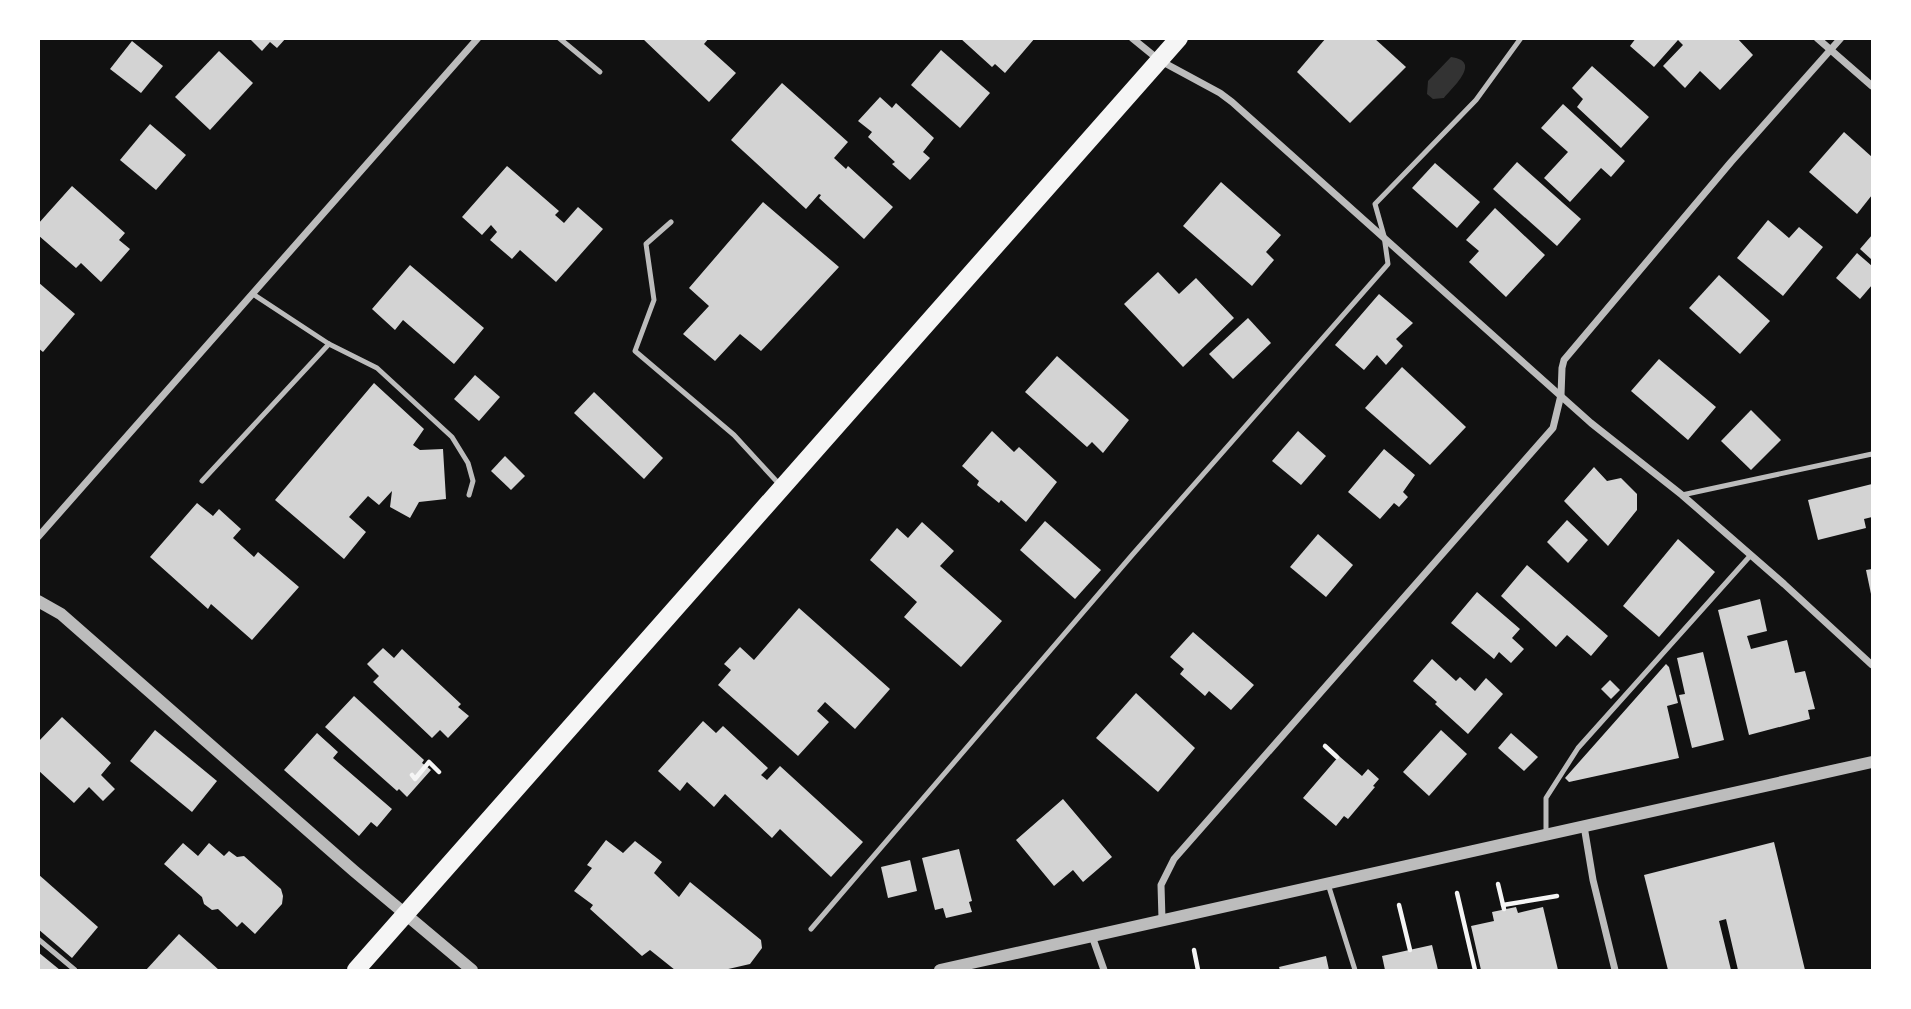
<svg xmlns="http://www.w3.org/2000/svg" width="1911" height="1009" viewBox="0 0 1911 1009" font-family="'Open Sans',sans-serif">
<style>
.water{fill:#333}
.building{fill:#d3d3d3}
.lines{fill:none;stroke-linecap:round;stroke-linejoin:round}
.path{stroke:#f5f5f5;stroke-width:4.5}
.service{stroke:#bcbcbc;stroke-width:5}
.minor{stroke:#bcbcbc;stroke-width:7}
.tertiary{stroke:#bcbcbc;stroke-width:12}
.primary{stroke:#f5f5f5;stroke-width:18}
</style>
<rect width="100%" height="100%" fill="#111"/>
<path class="water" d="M1451 57C1482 61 1454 86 1444 98L1433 99 1427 94 1428 81Z"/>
<g class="building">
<polygon points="249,38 286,38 277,48 270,42 262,51"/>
<polygon points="642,38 709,38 704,44 736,73 709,102"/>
<polygon points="960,38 1035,38 1005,73 995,64 992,67"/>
<polygon points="1326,38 1374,38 1406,67 1350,123 1297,72"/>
<polygon points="1636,38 1737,38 1753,55 1720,90 1700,71 1685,88 1663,66 1683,45 1678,40 1654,67 1630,46"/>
<polygon points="132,41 163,66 141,93 110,69"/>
<polygon points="941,50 990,93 960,128 911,85"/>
<polygon points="219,51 253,83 210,130 175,97"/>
<polygon points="1592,66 1649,117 1621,148 1577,107 1583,99 1572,88"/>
<polygon points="782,83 848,142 834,158 846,169 848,166 893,207 864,239 819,198 821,195 819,194 806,209 731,140"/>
<polygon points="880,97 892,108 896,103 934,138 923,152 930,158 910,180 892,164 895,162 868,137 872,132 858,121"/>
<polygon points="1563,104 1625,161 1611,177 1601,168 1570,202 1544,178 1568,152 1541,128"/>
<polygon points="150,124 186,155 156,190 120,160"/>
<polygon points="1844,132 1872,157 1872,195 1857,214 1809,172"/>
<polygon points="1517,162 1581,219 1557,246 1493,189"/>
<polygon points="1435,163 1480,202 1457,228 1412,188"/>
<polygon points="507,166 559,211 555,215 564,223 578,207 603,229 556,282 520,250 512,259 490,240 497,232 491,225 482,235 462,217"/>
<polygon points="1221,182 1281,235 1266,252 1274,260 1252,286 1183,226"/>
<polygon points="72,186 125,233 119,240 130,249 101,282 81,263 76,268 38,235 38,224"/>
<polygon points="763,202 839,267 761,351 740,334 715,361 683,334 709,306 689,288"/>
<polygon points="1495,208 1545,255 1506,297 1469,262 1479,251 1466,240"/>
<polygon points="1768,220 1789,238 1799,227 1823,247 1783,296 1737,258"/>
<polygon points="1872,235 1872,260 1860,249"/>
<polygon points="1857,253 1872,266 1872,285 1860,299 1836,278"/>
<polygon points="410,265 484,328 454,364 403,320 395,330 372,309"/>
<polygon points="1158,272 1179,294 1196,278 1234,318 1183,367 1124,304"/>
<polygon points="1719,275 1770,321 1740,354 1689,308"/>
<polygon points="38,282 75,314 43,352 38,348"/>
<polygon points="1379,294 1413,323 1396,339 1403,346 1386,365 1377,355 1364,370 1335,345"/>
<polygon points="1248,318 1271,343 1233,379 1209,354"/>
<polygon points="1057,356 1129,420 1103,453 1092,442 1087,447 1025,392"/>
<polygon points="1659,359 1716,407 1688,440 1631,391"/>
<polygon points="1402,367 1466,427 1430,465 1365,408"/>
<polygon points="475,375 500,397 479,421 454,399"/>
<polygon points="374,383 424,429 413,445 420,450 443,449 446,499 419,502 410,518 390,507 392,491 379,505 368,496 349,517 366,532 344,559 275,500"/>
<polygon points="594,392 663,458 644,479 574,413"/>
<polygon points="1751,410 1781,440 1751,470 1721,441"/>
<polygon points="992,431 1014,452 1019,447 1057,482 1026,522 1001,500 999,503 977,485 979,481 962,466"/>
<polygon points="1298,431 1326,456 1301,485 1272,461"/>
<polygon points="1384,449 1415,475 1403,492 1408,497 1399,507 1394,503 1380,519 1348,492"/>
<polygon points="505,456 525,476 511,490 491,471"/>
<polygon points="1594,467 1607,481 1621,478 1637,494 1637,510 1608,546 1564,501"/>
<polygon points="1872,484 1872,517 1864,519 1866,528 1818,540 1808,500"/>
<polygon points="197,503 213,516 219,509 241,529 233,538 254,557 258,552 299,587 252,640 211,604 208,609 150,557"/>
<polygon points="1567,520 1588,540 1568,563 1547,542"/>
<polygon points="1045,521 1101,570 1075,599 1020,550"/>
<polygon points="922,522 954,551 940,566 1002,621 961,667 904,617 917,602 870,560 897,528 908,538"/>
<polygon points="1318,534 1353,565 1326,597 1290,567"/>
<polygon points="1678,539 1715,572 1659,637 1623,606"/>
<polygon points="1527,565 1608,636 1591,656 1567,635 1556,647 1501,596"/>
<polygon points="1872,569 1872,594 1871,594 1866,570"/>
<polygon points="1477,592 1520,629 1512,638 1524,649 1511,663 1499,652 1494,659 1451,623"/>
<polygon points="1760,599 1767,631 1747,636 1751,649 1787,640 1795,673 1805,671 1815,709 1808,710 1810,719 1749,735 1718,610"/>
<polygon points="799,608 890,689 855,729 825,702 817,711 829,722 798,756 718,685 731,670 724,664 740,647 754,660"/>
<polygon points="1193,632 1254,685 1231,710 1209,691 1205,696 1180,674 1184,669 1170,657"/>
<polygon points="383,648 394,658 402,649 461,704 458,707 469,716 448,738 440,730 432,738 373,682 379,676 367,664"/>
<polygon points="1703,652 1724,740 1692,748 1679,695 1685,694 1677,658"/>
<polygon points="1432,659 1456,681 1460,677 1475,691 1486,678 1503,694 1468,734 1435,704 1437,702 1413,681"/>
<polygon points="1666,664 1669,667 1678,703 1667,706 1679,758 1569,782 1565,778"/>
<polygon points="1610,680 1620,690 1611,699 1601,689"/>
<polygon points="1136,693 1195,748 1158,792 1096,738"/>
<polygon points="354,696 424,760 422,763 431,770 407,797 399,789 397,791 325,727"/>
<polygon points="62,717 111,763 101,775 115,789 103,801 89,787 74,803 38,770 38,742"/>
<polygon points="703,721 716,733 723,726 768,768 761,775 767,780 780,766 863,842 831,877 780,829 772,838 725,794 714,807 687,782 680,791 658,771"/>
<polygon points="155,730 217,781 192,812 130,761"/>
<polygon points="1441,730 1467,754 1429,796 1403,772"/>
<polygon points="317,733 338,752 333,758 392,809 377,827 371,822 359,836 284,770"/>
<polygon points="1511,733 1538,757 1524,771 1498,748"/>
<polygon points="1339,756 1362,776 1368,769 1379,779 1373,786 1375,787 1348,819 1344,816 1336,826 1303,798"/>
<polygon points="1063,799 1112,857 1083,882 1073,870 1054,886 1016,840"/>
<polygon points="606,840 623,853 635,841 662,862 654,873 679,897 690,882 761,940 762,948 750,964 724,970 675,970 650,950 642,956 590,909 593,905 574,891 592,868 587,865"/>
<polygon points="1774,842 1805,970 1738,970 1726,919 1719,921 1731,970 1668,970 1644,875"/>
<polygon points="183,843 198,856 209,843 224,856 229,851 237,857 244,856 281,889 283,896 282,904 255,934 242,922 237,927 218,909 212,910 204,904 202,897 164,864"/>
<polygon points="959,849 972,901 969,902 972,912 946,918 943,908 935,910 922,858"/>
<polygon points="910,860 917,891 888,898 881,867"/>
<polygon points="38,874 98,927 72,958 38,929"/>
<polygon points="1516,907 1518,913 1543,907 1558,970 1481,970 1471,926 1494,921 1492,912"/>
<polygon points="179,934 219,970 146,970"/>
<polygon points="1432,945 1438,970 1385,970 1382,956"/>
<polygon points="38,952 60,970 38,970"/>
<polygon points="1326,956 1329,970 1280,970 1279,967"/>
</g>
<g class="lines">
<g class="path">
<polyline points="1325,746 1337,757"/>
<polyline points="412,775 415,779 429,762 439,772"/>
<polyline points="1498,884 1504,909"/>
<polyline points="1457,893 1475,970"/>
<polyline points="1399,905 1410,950"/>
<polyline points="1503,905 1557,896"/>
<polyline points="1194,950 1198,970"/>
</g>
<g class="service">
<polyline points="559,38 600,72"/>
<polyline points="671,222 646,244 654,300 635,351 734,435 780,485"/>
<polyline points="253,294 329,344 377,368 452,437 468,463 473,481 469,495"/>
<polyline points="202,481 329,344"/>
<polyline points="1682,495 1872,454"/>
<polyline points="1546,833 1546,798 1578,748 1750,556"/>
<polyline points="1328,884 1355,970"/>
<polyline points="811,929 1133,554 1388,264 1384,236 1375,204 1476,100 1521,38"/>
<polyline points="38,939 75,970"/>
</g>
<g class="minor">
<polyline points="1132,38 1159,60 1220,93 1232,102 1591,423 1682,495 1784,584 1872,665"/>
<polyline points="1817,38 1872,86"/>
<polyline points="38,537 478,38"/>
<polyline points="1584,826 1593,880 1615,970"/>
<polyline points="1162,919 1161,885 1174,859 1553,428 1561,395 1562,368 1564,360 1731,162 1841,38"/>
<polyline points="1092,936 1104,970"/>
</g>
<g class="tertiary">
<polyline points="38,601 61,614 354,871 472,970"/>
<path d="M940 970C1251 901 1561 831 1872 762"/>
</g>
<polyline class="primary" points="356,970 1179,38"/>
</g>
<rect width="1911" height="1009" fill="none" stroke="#ffffff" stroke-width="80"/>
</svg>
